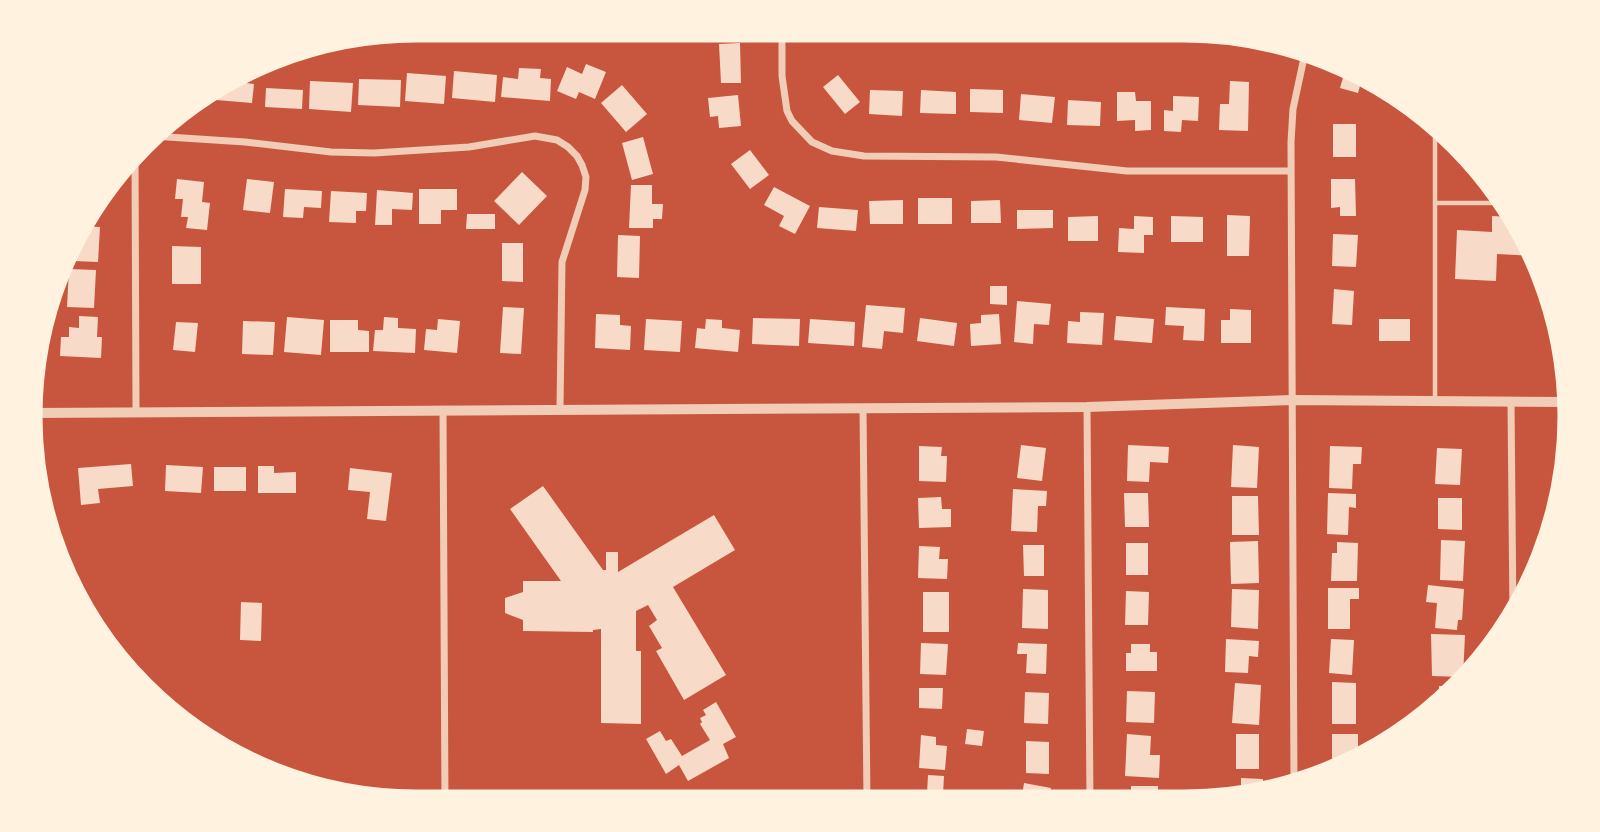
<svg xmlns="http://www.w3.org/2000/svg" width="1600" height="832" viewBox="0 0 1600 832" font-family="'Asap Condensed',sans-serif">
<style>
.building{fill:#f7dbc8}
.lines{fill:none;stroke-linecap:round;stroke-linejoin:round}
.path{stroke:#fff3e0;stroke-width:2.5}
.service{stroke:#f1ccb7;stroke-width:4.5}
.minor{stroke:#f1ccb7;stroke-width:7}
.tertiary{stroke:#f1ccb7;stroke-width:10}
.rim{fill:none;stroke:#fff3e0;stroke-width:9}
</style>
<rect width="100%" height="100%" fill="#c8553d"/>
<g class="building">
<polygon points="740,43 741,83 721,83 719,44"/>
<polygon points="586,64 606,72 595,99 579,92 576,99 557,91 567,67 582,74"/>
<polygon points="1347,64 1357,67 1364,72 1358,93 1340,88"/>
<polygon points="519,68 541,69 540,78 551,79 550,101 501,97 503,77 518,79"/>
<polygon points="454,71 497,75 495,102 452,98"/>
<polygon points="407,73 446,76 444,104 405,101"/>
<polygon points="239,75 247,75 246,83 254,84 252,103 216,100 217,86 223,83 235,84 235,76"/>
<polygon points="838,75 860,102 845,114 823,87"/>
<polygon points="359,79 401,80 400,107 358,105"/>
<polygon points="310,81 353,83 351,112 309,109"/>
<polygon points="1230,81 1249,82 1248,131 1219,130 1220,104 1229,104"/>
<polygon points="622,85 647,114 626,132 601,103"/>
<polygon points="266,88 303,90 302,109 265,107"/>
<polygon points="970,89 1003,90 1003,113 970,112"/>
<polygon points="870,90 903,91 902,116 869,114"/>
<polygon points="921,90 956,92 956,114 920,113"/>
<polygon points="1117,92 1135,92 1136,101 1151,101 1151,130 1135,131 1135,120 1117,121"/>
<polygon points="1021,94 1055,97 1052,123 1019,120"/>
<polygon points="738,95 741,126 719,128 718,116 710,117 708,98"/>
<polygon points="1173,96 1199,97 1198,121 1182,120 1181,132 1164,131 1164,110 1173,111"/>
<polygon points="1068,100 1101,102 1100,126 1067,125"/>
<rect x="1333" y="124" width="23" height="33"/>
<polygon points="643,137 653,174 632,180 622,143"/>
<polygon points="750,150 769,175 750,189 731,164"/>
<polygon points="522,172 547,196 519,225 494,201"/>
<polygon points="177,179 204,182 202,202 210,203 207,230 186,228 188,217 181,217 183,199 175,199"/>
<polygon points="247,179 274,182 270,213 243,210"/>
<polygon points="1331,179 1355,179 1356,216 1340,216 1340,207 1331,208"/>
<polygon points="631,185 652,185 652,204 663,204 662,219 653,219 653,228 629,228"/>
<polygon points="774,187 810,206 795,234 779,226 784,216 764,205"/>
<polygon points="285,189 322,191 321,208 304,207 303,218 283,217"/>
<polygon points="419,189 457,189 457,210 441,210 441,224 419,224"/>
<polygon points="377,190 413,193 412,210 392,209 392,225 375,225"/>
<polygon points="331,191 367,193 366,211 356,211 356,223 329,222"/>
<polygon points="95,196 97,197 87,218 84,216"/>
<rect x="918" y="198" width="34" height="26"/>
<polygon points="903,200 903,224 870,224 869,201"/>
<polygon points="1000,200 1001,223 971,223 971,201"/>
<polygon points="819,207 858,210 856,231 817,228"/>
<polygon points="1017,210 1053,210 1053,228 1017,229"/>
<polygon points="467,214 495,214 495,229 466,229"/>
<polygon points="1227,215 1250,216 1249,256 1227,256"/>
<polygon points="1098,216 1098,241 1068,241 1068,217"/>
<polygon points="1134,216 1153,217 1153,235 1144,235 1144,253 1118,252 1119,228 1134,229"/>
<polygon points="1171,216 1203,217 1203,242 1171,242"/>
<polygon points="1492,216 1510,217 1533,256 1497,254 1496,281 1455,279 1457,230 1492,232"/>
<polygon points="80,226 100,227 98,262 74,261 75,236"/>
<polygon points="1333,234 1358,235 1356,267 1332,266"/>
<polygon points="618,235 640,236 639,278 617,277"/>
<polygon points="502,243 523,243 523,282 502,281"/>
<polygon points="172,246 201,247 201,284 172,284"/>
<polygon points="69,269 96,270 94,308 67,307"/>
<polygon points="990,286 1007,286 1007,305 990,304"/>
<polygon points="1334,289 1354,291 1352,325 1332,324"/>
<polygon points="1017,301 1051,304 1049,325 1034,324 1033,344 1014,342"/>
<polygon points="866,305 905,308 903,333 884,331 882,349 862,347"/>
<polygon points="503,307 524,308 521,354 500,353"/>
<polygon points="1166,307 1205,309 1204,341 1183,340 1184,326 1165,325"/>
<polygon points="1230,309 1251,310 1251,343 1221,343 1221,320 1230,320"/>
<polygon points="1080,312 1104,313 1102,345 1067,343 1068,321 1080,322"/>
<polygon points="596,314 620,315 620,325 631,326 630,350 595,348"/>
<polygon points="999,314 1001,344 971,346 970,324 981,323 981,315"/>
<polygon points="79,316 98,317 97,337 102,337 101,358 60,356 61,337 69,337 69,327 79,328"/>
<polygon points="1116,316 1154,319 1152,343 1114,340"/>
<polygon points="287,317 324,320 321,355 284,352"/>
<polygon points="384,317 398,318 398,328 416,329 415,353 373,351 375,330 383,330"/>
<polygon points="753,318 800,319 799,346 752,344"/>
<polygon points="920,318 957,323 954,346 917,341"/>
<polygon points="438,319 460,321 457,353 424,350 426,329 437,330"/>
<polygon points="646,319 682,321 680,352 644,350"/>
<polygon points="706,319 722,320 722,328 740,330 738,352 695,348 697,328 705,329"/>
<polygon points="810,319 855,322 854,346 808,343"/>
<rect x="1379" y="319" width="31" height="22"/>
<polygon points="330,320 358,320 358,330 369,331 369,352 330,352"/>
<polygon points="243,321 275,322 273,355 242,354"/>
<polygon points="176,322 198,323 195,352 173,350"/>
<polygon points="38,335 48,335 48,353 36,353"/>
<polygon points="1021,445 1046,448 1042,481 1017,478"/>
<polygon points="1128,445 1169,447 1168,463 1150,462 1149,482 1127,481"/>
<polygon points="1233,445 1259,447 1257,488 1231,487"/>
<polygon points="919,446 942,447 941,456 947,456 946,482 919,481"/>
<polygon points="1330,446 1362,447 1361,464 1353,464 1352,489 1329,488"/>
<polygon points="1437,448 1462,449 1460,485 1435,484"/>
<polygon points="1561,452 1570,452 1561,485 1560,485"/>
<polygon points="131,464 133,486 98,489 100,503 81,505 78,468"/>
<polygon points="166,465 203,467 201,493 165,491"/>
<polygon points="258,466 274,466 274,473 296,472 296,493 258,493"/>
<rect x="214" y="467" width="32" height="24"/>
<polygon points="350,468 392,473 386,521 367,519 370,492 348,490"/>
<polygon points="543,486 603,570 606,570 606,552 618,552 618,572 714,515 735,550 673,587 726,675 684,700 656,651 662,648 649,626 657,620 648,605 636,611 636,651 641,651 641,724 601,723 601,629 593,630 593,632 523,631 523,620 505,613 505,598 523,592 523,581 561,581 510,509"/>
<polygon points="1013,489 1047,491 1046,506 1038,506 1037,532 1011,531"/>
<polygon points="1124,493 1148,493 1149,527 1125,527"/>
<polygon points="1328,493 1356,494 1356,508 1349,507 1348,535 1327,534"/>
<polygon points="1232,496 1258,496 1259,535 1232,535"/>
<polygon points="941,497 942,509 951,509 951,527 919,528 918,498"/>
<polygon points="1438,498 1462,498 1462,530 1438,529"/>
<polygon points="1441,540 1465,541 1463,581 1440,580"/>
<polygon points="1258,541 1259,583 1231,584 1230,542"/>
<polygon points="1337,542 1358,543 1357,581 1331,581 1332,553 1337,553"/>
<rect x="1126" y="543" width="22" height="32"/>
<polygon points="1023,545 1044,545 1044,576 1024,576"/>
<polygon points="919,546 940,547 939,559 948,559 947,579 918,578"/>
<polygon points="1428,585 1464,589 1462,620 1458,620 1457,630 1435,628 1437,603 1426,602"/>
<polygon points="1328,588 1359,588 1359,599 1350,599 1350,629 1328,629"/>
<polygon points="1023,589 1048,590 1048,629 1022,628"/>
<polygon points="1232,589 1259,590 1258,629 1231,627"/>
<polygon points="1126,591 1149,592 1148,625 1125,625"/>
<rect x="923" y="592" width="26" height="40"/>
<polygon points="241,602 262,603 261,641 240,640"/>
<polygon points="1431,634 1465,635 1463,677 1432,676"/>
<polygon points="1226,639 1259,641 1258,657 1249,656 1248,673 1225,672"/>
<polygon points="1331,639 1354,640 1352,675 1329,673"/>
<polygon points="921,643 948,644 946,675 920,674"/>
<polygon points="1018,643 1047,644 1046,674 1026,673 1027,654 1017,654"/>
<polygon points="1131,644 1150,644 1150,652 1157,652 1157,671 1126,671 1126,653 1131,653"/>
<polygon points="1332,682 1356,683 1356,724 1332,724"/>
<polygon points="1235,683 1261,685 1259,725 1232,723"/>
<polygon points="1439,686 1463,686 1439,706"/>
<polygon points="919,688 943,688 942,709 919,708"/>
<polygon points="1127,691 1155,692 1154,723 1126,722"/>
<polygon points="1025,692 1049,693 1048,724 1024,723"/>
<polygon points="716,702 736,737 723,744 729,758 688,781 679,765 666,774 646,739 660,731 666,741 671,739 682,756 710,740 700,724 702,722 700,718 706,715 703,710"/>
<polygon points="967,729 984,731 982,746 965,744"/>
<polygon points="1127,734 1151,736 1150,755 1160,755 1159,778 1125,776"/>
<rect x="1236" y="734" width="23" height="35"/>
<polygon points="1332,734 1358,734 1358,763 1349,768 1332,767"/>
<polygon points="921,735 936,737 936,745 947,746 945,770 919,768"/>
<polygon points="1026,741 1049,742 1049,774 1026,773"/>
<polygon points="928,775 944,776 943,795 954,796 953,803 920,803 921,794 927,794"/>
<polygon points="1241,778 1263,779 1263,795 1241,801"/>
<polygon points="1024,783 1051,788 1049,803 1021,803"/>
<rect x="1131" y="786" width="27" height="17"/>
</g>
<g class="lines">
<g class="path">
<polyline points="416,26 620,26"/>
<polyline points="647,26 665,27"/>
<polyline points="741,27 766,27"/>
</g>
<g class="service">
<polyline points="1435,203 1503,203"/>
<polyline points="1435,400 1435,127"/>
</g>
<g class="minor">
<polyline points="782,33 782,76 787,111 792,121 812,142 832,151 864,156 996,157 1127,171 1290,171"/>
<polyline points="152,136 245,142 331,152 374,153 469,147 535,136 557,140 568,147 577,156 582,165 586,177 585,190 562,262 560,409"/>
<polyline points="135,153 136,412"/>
<polyline points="1511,401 1513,619"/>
<polyline points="1087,407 1090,803"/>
<polyline points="863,408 867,803"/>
<polyline points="443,410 445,805"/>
<polyline points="30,416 30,454"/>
<polyline points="1294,787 1291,142 1293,109 1305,53"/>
</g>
<polyline class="tertiary" points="30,413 1087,407 1292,400 1568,402"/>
</g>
<path d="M0 0H1600V832H0ZM416 38H1184A378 378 0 0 1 1562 416V416A378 378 0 0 1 1184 794H416A378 378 0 0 1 38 416V416A378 378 0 0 1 416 38Z" fill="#fff3e0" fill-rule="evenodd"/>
<path class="rim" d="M416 38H1184A378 378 0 0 1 1562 416V416A378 378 0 0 1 1184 794H416A378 378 0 0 1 38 416V416A378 378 0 0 1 416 38Z"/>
</svg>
